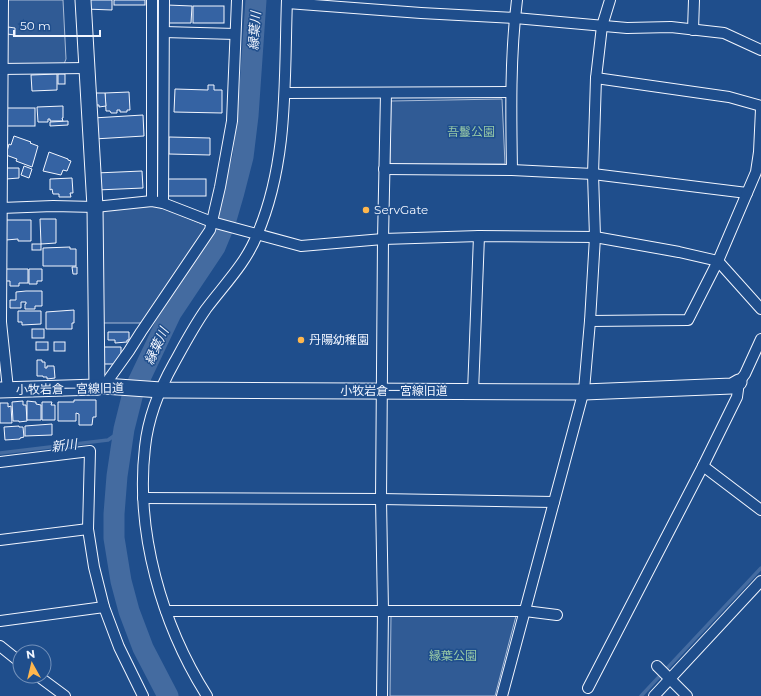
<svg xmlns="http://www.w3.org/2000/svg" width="761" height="696" viewBox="0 0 761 696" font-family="Montserrat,'Noto Sans JP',sans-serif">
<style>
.green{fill:#305b95;stroke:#a8bbd7}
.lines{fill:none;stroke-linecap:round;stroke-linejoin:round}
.stream{stroke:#446ba0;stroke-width:3.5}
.river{stroke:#446ba0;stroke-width:21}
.building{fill:#3563a3;stroke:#f2f6ff}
.street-casing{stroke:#f2f6ff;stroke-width:12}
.secondary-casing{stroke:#f2f6ff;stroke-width:17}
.street{stroke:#1f4e8c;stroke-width:10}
.secondary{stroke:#1f4e8c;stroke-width:15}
.poi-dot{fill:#ffb74d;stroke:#1f4e8c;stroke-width:1.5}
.labels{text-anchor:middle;stroke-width:3;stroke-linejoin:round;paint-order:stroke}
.park-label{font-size:12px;fill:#97c8a6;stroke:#1f4e8c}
.poi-label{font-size:12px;fill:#f2f6ff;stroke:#1f4e8c;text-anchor:start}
.street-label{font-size:12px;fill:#f2f6ff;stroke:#1f4e8c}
.water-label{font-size:13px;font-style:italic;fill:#f2f6ff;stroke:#1f4e8c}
</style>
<rect width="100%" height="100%" fill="#1f4e8c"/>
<g class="green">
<polygon points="6,0 63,0 66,59 64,64 8,66 5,62"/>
<polygon points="502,99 505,164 390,164 391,101"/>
<polygon points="159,206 207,226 141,323 102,323 94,209"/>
<polygon points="391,616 516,616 495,696 390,696"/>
</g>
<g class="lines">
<g class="stream">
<polyline points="0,453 108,440 124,429"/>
<polyline points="641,696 761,568"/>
</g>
<polyline class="river" points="168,696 143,648 129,611 121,581 114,538 114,514 117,476 124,429 133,393 171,313 215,247 225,223 234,192 243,157 248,116 256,0"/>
</g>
<g class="building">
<polygon points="85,0 112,0 112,10 85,9"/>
<rect x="114" y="0" width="31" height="5"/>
<polygon points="167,5 192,6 191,23 166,23"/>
<rect x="193" y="6" width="31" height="17"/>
<polygon points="8,27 15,28 15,35 7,34"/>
<polygon points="57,74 57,90 32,91 31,75"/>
<rect x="58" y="74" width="7" height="10"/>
<polygon points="208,85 214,85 214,90 222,90 222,113 174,112 175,89 208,90"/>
<polygon points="129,92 130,110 127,110 127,112 120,112 120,110 117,110 117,113 111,113 110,111 106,111 105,93"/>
<polygon points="90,93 105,93 106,106 99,107 99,105 95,105"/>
<polygon points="63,106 63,118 62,118 63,121 50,121 50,119 48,119 48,122 38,122 37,107"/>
<rect x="6" y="108" width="29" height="18"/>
<polygon points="143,115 144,136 94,139 93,118"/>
<polygon points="68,121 68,125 50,126 50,122"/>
<polygon points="14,136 31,142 30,143 38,146 32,167 16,161 17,159 6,155 9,144 11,145"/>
<polygon points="169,137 210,138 210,155 169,154"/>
<polygon points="49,152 68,159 68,160 71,161 67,171 63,170 61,175 43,171"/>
<polygon points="24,166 32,169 29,178 21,175"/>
<polygon points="6,168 19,168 19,178 6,179"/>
<polygon points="142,171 143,188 97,190 96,173"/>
<polygon points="72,178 73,193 70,193 71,197 59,197 59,194 53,194 52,189 50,190 50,179"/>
<rect x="166" y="179" width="40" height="17"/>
<polygon points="40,219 56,219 56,243 41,244"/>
<polygon points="6,220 31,220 31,241 18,241 18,239 6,240"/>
<rect x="32" y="244" width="9" height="6"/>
<polygon points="70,247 70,249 76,249 76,266 43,266 43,248"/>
<polygon points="72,267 77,267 77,274 73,274"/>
<polygon points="6,269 28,269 28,283 19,283 19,286 10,286 10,281 6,281"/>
<polygon points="29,269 42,269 42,281 37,281 37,284 29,284"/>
<polygon points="26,291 42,291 42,306 35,306 35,309 25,309 25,304 26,304 26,302 21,302 21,308 10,308 10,300 16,300 16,292"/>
<polygon points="74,310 74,323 72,323 72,329 46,329 46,312"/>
<polygon points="18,311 41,311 41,324 22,325 22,322 18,322"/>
<rect x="32" y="329" width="12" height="9"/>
<polygon points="108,332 129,332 129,340 127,340 127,342 115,343 115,340 108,340"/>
<rect x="36" y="342" width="12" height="8"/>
<rect x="54" y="342" width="11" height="9"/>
<polygon points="103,347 121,347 121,359 117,359 117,364 104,364"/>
<polygon points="37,360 42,360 42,362 45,362 45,368 47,368 47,366 54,366 55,378 47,379 47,377 43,377 43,376 37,376"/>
<polygon points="74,400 96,400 96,417 93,417 92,425 79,425 79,414 76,413 76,421 58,421 58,402 74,402"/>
<polygon points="23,401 23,405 26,405 27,421 19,422 19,421 13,421 12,402"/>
<polygon points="27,401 36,402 36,404 41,405 41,420 27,420"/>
<polygon points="42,402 52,402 51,405 55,405 55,420 42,420"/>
<polygon points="0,403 8,403 8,407 11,406 12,423 0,423"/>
<polygon points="52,424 52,435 25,436 25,426"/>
<polygon points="19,426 19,427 23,427 24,437 20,438 20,439 5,440 4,427"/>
</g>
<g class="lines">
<g class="street-casing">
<g id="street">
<polyline points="3,0 1,322 8,389"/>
<polyline points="287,3 421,13 515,18 627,28 671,27 724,33 761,50"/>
<polyline points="693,30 694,0"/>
<polyline points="164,32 235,34"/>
<polyline points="0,69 87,68"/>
<polyline points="596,78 729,97 761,106"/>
<polyline points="285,93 511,92"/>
<polyline points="384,169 512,170 593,174 747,193"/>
<path d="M512 170C511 113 510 56 517 0"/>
<polyline points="152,201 152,0"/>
<polyline points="163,203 164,0"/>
<polyline points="1,208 53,206 95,207 152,201 163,203 212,222 301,246 383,239 479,236 595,237 679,252 718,261 761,309"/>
<polyline points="590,321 688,320 718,261 756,172 759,152 761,109"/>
<polyline points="104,386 129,351 141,332 210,230 220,187 232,121 237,0"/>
<polyline points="473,392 479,236"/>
<polyline points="0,462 90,451 88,529 94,567 104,607 119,647 143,696"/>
<polyline points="703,466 761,510"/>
<polyline points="143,498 381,499 554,502"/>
<polyline points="0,540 88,529"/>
<polyline points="166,611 525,611 557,615"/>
<polyline points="0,621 104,607"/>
<polyline points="0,646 20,662"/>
<polyline points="657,666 687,696"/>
<polyline points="38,676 65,696"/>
<polyline points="588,688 703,466 737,397 739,382 745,374 761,339"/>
<path d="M207 696C162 625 135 532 145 447 148 418 160 388 174 363 184 345 194 326 206 309 224 285 246 263 257 235 289 161 284 79 287 0"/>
<polyline points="382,696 383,610 381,499 383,239 386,93"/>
<polyline points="502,696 584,390 590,321 595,237 593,174 596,78 602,26 610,0"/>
<polyline points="654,696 761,581"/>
</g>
</g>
<g class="secondary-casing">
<g id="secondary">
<polyline points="83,0 95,207 97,387"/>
<polyline points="0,390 97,387 104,386 161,390 584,392 732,386 739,382"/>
</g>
</g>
<use href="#street" class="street"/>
<use href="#secondary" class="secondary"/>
</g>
<g class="poi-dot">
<circle cx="366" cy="210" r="4"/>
<circle cx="301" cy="340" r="4"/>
</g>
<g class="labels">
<g class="park-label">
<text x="471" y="136">吾鬘公園</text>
<text x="453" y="660">縁葉公園</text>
</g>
<g class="poi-label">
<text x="374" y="214">ServGate</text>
<text x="309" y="344">丹陽幼稚園</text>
</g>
<g class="street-label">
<text transform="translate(70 389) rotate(-1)" y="4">小牧岩倉一宮線旧道</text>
<text x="394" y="395">小牧岩倉一宮線旧道</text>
</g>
<g class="water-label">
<text transform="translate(254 31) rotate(-86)" y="5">縁葉川</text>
<text transform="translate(156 346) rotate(-65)" y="5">縁葉川</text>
<text transform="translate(64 445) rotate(-7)" y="5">新川</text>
</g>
</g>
<g transform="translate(32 664) rotate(352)"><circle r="19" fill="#1f4e8c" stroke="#7391ba"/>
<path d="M0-3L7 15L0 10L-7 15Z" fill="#ffb74d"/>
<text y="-6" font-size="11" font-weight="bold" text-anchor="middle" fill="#f2f6ff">N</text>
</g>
<path d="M14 30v6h86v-6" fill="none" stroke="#f2f6ff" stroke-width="2"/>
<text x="20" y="30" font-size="12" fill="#f2f6ff" stroke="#1f4e8c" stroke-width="3" paint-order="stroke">50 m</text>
</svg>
